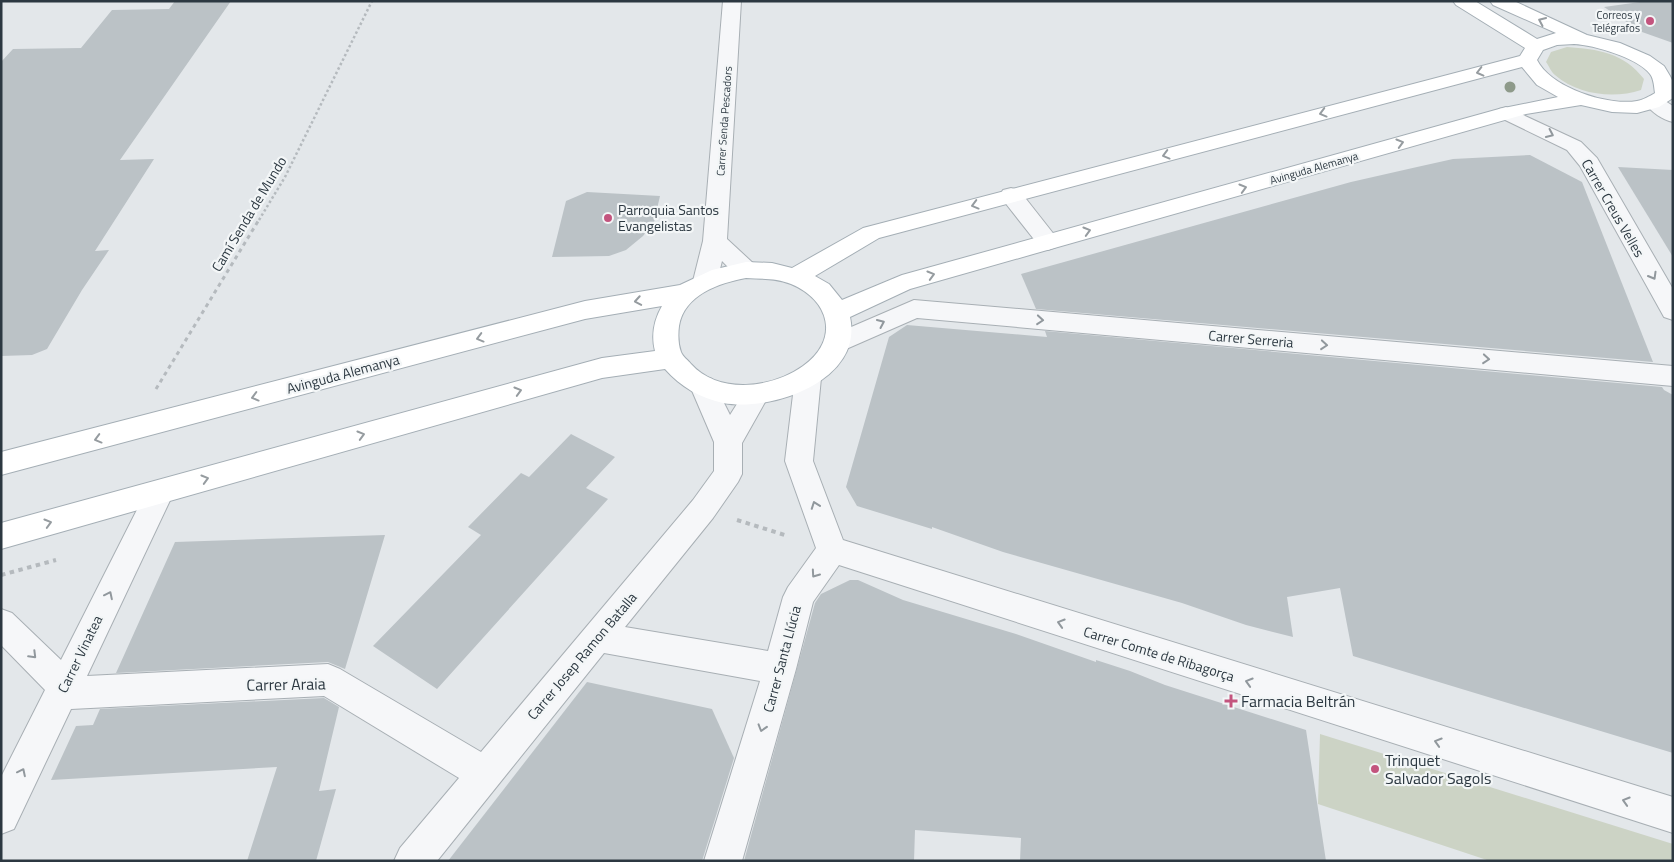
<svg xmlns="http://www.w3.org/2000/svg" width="1674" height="862" viewBox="0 0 1674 862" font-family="'Titillium Web',sans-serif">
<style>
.green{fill:#ccd3c5}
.building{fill:#bbc2c6}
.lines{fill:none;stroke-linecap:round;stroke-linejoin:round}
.minor-casing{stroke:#a8afb4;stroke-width:2}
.major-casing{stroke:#a4aeb5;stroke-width:2}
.path-far2{stroke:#b5babe;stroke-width:2.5;stroke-dasharray:2.5 2.5;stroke-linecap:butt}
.path-far1{stroke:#b5babe;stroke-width:3;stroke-dasharray:4 4;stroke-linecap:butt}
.path{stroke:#b5babe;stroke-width:4;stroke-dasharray:4.5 4.5;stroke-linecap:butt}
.minor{fill:#f6f7f9;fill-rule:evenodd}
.major{fill:#fff;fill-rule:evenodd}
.tree{fill:#8e9a8a}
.oneway{stroke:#969ca0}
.oneway2{stroke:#91989d}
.poi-dot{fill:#c3547e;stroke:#f3f6f7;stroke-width:2}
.labels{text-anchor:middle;stroke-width:4.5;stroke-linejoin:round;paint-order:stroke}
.far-poi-label{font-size:11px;fill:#2c3841;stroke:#f3f6f7;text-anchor:end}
.far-street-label{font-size:11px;fill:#2c3841;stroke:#f3f6f7}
.street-label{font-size:14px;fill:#2c3841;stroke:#f3f6f7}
.poi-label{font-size:14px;fill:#2c3841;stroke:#f3f6f7;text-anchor:start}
.near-street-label{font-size:16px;fill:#2c3841;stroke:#f3f6f7}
.near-poi-label{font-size:16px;fill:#2c3841;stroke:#f3f6f7;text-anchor:start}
</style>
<rect width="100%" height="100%" fill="#e3e7ea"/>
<g class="green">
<path d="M1567 47C1598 49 1624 53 1644 79L1641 90C1614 99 1578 95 1555 75 1551 72 1549 66 1546 62L1551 52Z"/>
<polygon points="1320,734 1673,844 1673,861 1490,861 1318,804"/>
</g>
<g class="building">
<polygon points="175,1 231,1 120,160 154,159 95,251 109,250 82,290 47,349 32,355 1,356 1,62 13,49 81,48 112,10 169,9"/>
<polygon points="1647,1 1673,1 1673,43 1642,32 1604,7"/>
<polygon points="1530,155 1582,182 1653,362 1036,309 1021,274 1351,182 1417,167 1453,159"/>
<polygon points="1618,167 1673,170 1673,257"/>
<polygon points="587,192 660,196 654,222 643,236 626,250 609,256 552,257 566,201"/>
<polygon points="907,325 1047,337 1045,331 1662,387 1664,390 1673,395 1673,753 1353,656 1340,588 1287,597 1293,637 1246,625 1182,603 1003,552 932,527 932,529 857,506 846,487 889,337"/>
<polygon points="571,434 615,457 586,488 608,499 437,689 373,646 481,535 468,527 521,473 529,477"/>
<polygon points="385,535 345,669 328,662 116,673 175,542"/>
<polygon points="850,580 858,580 903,600 1016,634 1096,662 1096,660 1130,671 1165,685 1306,730 1326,861 1020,861 1021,838 915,830 914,861 744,861 815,603 821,594"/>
<polygon points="587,682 712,709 734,758 702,861 448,861"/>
<polygon points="324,698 339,707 319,791 336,789 316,861 247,861 277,767 51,780 76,726 93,725 100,709"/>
</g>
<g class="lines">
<g class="minor-casing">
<g id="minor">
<path d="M723 1H741L727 239 754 264 758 270 754 276C738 280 733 272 722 261L717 281 714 287 705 289 696 287 693 281 703 241Z"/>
<path d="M1655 97 1662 99 1673 106V122C1663 120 1651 112 1645 103L1648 99Z"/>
<polygon points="1506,107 1581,142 1597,158 1673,289 1673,320 1664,317 1580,166 1567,150 1499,117 1496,113 1499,109"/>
<polygon points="1011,188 1019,190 1056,237 1060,242 1056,247 1048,250 1040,247 1003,200 1000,195 1003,190"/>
<polygon points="914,300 1673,366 1673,386 917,318 837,353 828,351 824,344 828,337"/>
<polygon points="808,368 817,371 821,378 813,461 843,540 1673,797 1673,833 839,565 813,602 796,669 742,861 704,861 760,681 604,653 437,861 394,861 400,848 459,778 324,696 71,709 14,829 1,834 1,777 45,690 1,645 1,609 12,613 61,660 150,484 160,480 170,484 174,492 87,676 328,664 340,669 481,752 693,500 714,471 714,442 690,386 694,379 703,376 712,379 730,415 747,388 756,385 765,388 769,395 742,443 742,474 738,482 713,518 625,627 768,651 783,597 788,587 816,548 785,461 795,378 799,371"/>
</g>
</g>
<g class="major-casing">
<path id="major" d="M1453 1H1475L1537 39 1556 33 1493 5 1490 1H1514L1587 35 1620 43 1650 56 1664 66 1670 76 1673 82V98L1659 107 1637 113 1612 112 1581 105 1526 114 910 289 850 317C864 380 772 412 723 403 700 398 681 387 665 369L602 378 1 549V523L602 358 655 351C651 335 654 320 662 306L585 319 1 475V452L585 301 680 285 712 270 746 262 772 263 792 268 863 228 1520 56 1525 48 1456 5ZM1574 44C1594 45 1638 58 1650 74 1654 79 1654 87 1655 93 1650 96 1643 100 1637 101 1608 106 1551 88 1537 60L1543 50 1557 45ZM1522 67 1537 85 1558 97 1499 109 902 275 842 300 829 284 815 276 879 238ZM746 278C761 279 777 278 791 284 830 300 840 340 803 366 772 388 719 395 691 364 688 360 683 357 681 352 678 344 678 334 679 326 684 295 719 283 746 278Z"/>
</g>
<polyline class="path-far2" points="259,220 285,177 372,1"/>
<polyline class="path-far1" points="156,389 260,218"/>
<g class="path">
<polyline points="737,520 788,536"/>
<polyline points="1,575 56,560"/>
</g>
<use href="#minor" class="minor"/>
<use href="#major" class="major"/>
</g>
<circle class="tree" cx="1510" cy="87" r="5.5"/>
<defs><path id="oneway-chevron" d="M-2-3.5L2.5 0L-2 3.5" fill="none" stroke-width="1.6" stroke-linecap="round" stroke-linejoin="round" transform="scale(1.25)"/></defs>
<g class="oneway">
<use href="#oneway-chevron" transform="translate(1542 21) rotate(-156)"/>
<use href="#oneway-chevron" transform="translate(1480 72) rotate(166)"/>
<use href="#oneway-chevron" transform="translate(1323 113) rotate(165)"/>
<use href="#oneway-chevron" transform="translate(1400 143) rotate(-16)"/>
<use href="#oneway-chevron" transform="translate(1166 155) rotate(165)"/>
<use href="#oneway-chevron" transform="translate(1243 188) rotate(-16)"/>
<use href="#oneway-chevron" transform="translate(975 205) rotate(165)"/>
<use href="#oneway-chevron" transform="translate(1087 231) rotate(-16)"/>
<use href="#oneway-chevron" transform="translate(931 275) rotate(-16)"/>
<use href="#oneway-chevron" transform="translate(638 301) rotate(170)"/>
<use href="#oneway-chevron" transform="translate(480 338) rotate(165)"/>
<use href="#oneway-chevron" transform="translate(518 391) rotate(-16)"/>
<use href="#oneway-chevron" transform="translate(255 397) rotate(165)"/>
<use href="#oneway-chevron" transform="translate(361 435) rotate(-16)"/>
<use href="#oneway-chevron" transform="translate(98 439) rotate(165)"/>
<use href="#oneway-chevron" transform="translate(205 479) rotate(-16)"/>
<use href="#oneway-chevron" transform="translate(48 523) rotate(-16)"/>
</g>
<g class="oneway2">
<use href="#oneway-chevron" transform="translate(1550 134) rotate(25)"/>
<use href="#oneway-chevron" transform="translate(1653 276) rotate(60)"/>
<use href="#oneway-chevron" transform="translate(1040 320) rotate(5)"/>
<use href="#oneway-chevron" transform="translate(881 323) rotate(-24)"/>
<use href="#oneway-chevron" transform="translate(1324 345) rotate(5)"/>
<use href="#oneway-chevron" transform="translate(1486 359) rotate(5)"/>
<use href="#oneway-chevron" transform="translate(815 505) rotate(-110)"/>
<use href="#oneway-chevron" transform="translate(815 574) rotate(125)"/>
<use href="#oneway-chevron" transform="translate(109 595) rotate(-64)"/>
<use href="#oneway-chevron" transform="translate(1061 623) rotate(-163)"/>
<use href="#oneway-chevron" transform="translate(33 655) rotate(45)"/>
<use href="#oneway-chevron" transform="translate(1249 682) rotate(-163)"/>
<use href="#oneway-chevron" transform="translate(762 728) rotate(107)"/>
<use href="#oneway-chevron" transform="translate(1438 742) rotate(-163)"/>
<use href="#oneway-chevron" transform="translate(22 772) rotate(-64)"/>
<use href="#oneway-chevron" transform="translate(1626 801) rotate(-163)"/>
</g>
<g class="poi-dot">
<circle cx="1650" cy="21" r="5"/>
<circle cx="608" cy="218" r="5"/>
<path d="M1228.5 693.5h5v5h5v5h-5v5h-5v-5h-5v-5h5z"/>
<circle cx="1375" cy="769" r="5"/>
</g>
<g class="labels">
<g class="far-poi-label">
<text x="1640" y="19">Correos y<tspan x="1640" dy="13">Telégrafos</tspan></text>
</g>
<g class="far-street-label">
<text transform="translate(724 121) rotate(-86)" y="4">Carrer Senda Pescadors</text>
<text transform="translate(1314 168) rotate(-16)" y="4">Avinguda Alemanya</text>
</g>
<g class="street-label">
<text transform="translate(1613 208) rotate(60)" y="5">Carrer Creus Velles</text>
<text transform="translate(249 214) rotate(-59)" y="5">Camí Senda de Mundo</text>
<text transform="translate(1251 339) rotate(5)" y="5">Carrer Serreria</text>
<text transform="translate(343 374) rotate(-15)" y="5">Avinguda Alemanya</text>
<text transform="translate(80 654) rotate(-64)" y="5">Carrer Vinatea</text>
<text transform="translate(1159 654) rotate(17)" y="5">Carrer Comte de Ribagorça</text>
<text transform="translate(582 656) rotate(-50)" y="5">Carrer Josep Ramon Batalla</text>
<text transform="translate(782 659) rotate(-75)" y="5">Carrer Santa Llúcia</text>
</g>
<g class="poi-label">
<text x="618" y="215">Parroquia Santos<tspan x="618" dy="16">Evangelistas</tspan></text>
</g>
<g class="near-street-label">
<text transform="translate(286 684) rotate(-1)" y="6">Carrer Araia</text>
</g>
<g class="near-poi-label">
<text x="1241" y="707">Farmacia Beltrán</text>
<text x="1385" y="766">Trinquet<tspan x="1385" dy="18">Salvador Sagols</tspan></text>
</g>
</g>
<rect width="1674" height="862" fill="none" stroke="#2c3841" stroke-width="5"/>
</svg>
